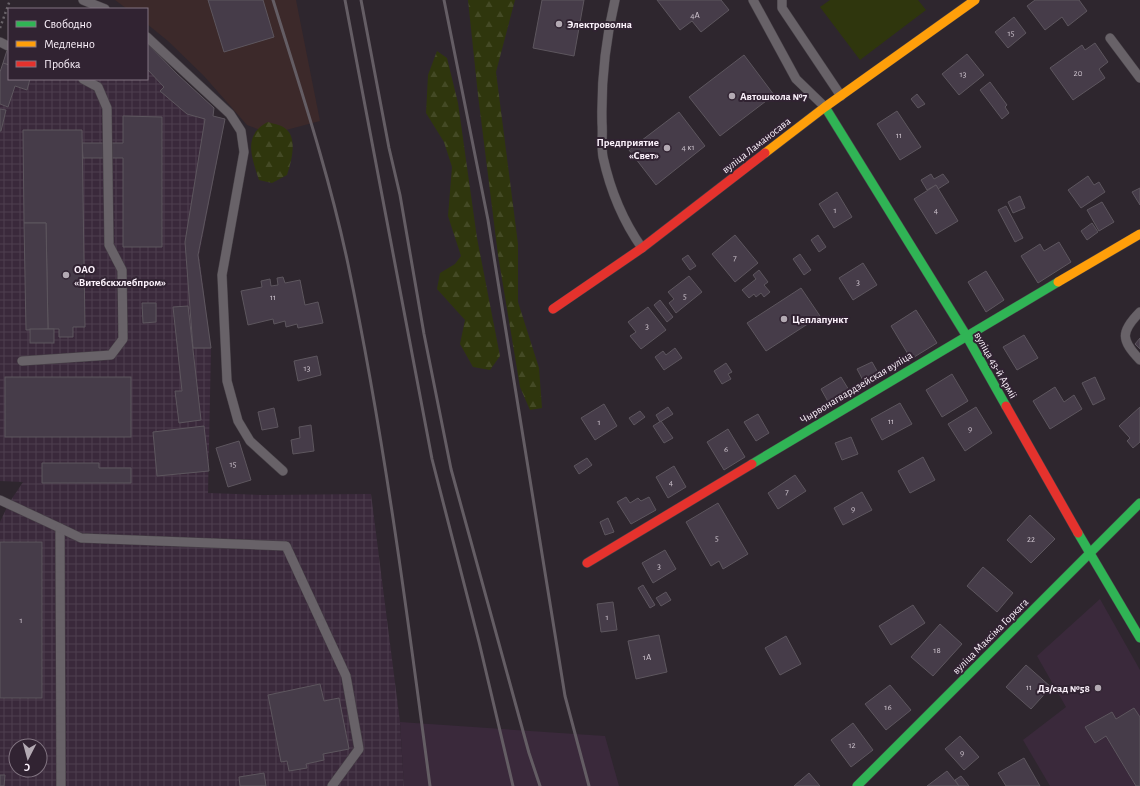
<svg xmlns="http://www.w3.org/2000/svg" width="1140" height="786" viewBox="0 0 1140 786" font-family="'Alegreya Sans',sans-serif">
<style>
.commercial{fill:#3c292a}
.industrial{fill:url(#industrial-grid);fill-rule:evenodd}
.built{fill:#3a293b}
.forest{fill:url(#forest-firs)}
.garden{fill:#2f360d}
.building{fill:#463c49;stroke:#5d565e}
.lines{fill:none;stroke-linecap:round;stroke-linejoin:round}
.lane-casing{stroke:#474147;stroke-width:10}
.fast-casing{stroke:#474147;stroke-width:10}
.slow-casing{stroke:#474147;stroke-width:10}
.jam-casing{stroke:#474147;stroke-width:10}
.path{stroke:#6a646a;stroke-width:2.5;stroke-dasharray:2 3;stroke-linecap:butt}
.lane{stroke:#686268;stroke-width:9}
.fast{stroke:#30b455;stroke-width:9}
.slow{stroke:#ff9f0a;stroke-width:9}
.jam{stroke:#e5322d;stroke-width:9}
.rail{stroke:#645d64;stroke-width:3}
.poi-dot{fill:#b3aab3;stroke:#312332;stroke-width:1.5}
.labels{text-anchor:middle;stroke-width:4;stroke-linejoin:round;paint-order:stroke}
.number-label{font-size:9px;fill:#cec4ce}
.poi-label{font-size:11px;font-weight:bold;fill:#fbf1fb;stroke:#312332;text-anchor:start}
.street-label{font-size:11px;fill:#fbf1fb;stroke:#312332}
</style>
<defs>
<pattern id="industrial-grid" width="8" height="8" patternUnits="userSpaceOnUse"><rect width="8" height="8" fill="#3a293b"/><path d="M0 4h8M4 0v8" fill="none" stroke="#4e3e4e"/></pattern>
<pattern id="forest-firs" width="22" height="20" patternUnits="userSpaceOnUse"><rect width="22" height="20" fill="#2f360d"/><path d="M5 1l3.5 6h-7zM16 11l3.5 6h-7z" fill="#444a25"/></pattern>
</defs>
<rect width="100%" height="100%" fill="#2e262e"/>
<polygon class="commercial" points="115,0 296,0 320,121 271,134 247,125 204,76 168,41 147,24 147,9 127,9"/>
<path class="industrial" d="M147 43 177 74 214 108 213 116 225 119 199 255 211 348 208 493 263 495 371 494 400 722 404 786H0V522L9 503 23 482 0 481V72L9 44V79H147ZM16 746H40V770H16Z"/>
<g class="built">
<polygon points="1100,599 1140,670 1140,786 1050,786 1023,740 1066,707 1037,656"/>
<polygon points="400,722 605,736 619,786 404,786"/>
</g>
<g class="forest">
<polygon points="468,0 515,0 496,72 518,244 518,302 539,368 542,408 530,410 520,387 498,255 478,95"/>
<polygon points="437,51 447,58 458,103 477,238 500,356 490,370 473,367 460,344 465,320 437,289 440,273 455,264 461,256 448,216 452,167 444,142 426,113 428,75"/>
<path d="M268 122C274 124 282 125 286 129 298 139 291 163 287 175L272 183 259 180C252 158 242 135 268 122Z"/>
</g>
<polygon class="garden" points="830,0 918,0 926,10 860,60 820,7"/>
<g class="building">
<polygon points="208,0 263,0 274,37 224,52"/>
<polygon points="542,0 584,0 574,56 533,48"/>
<polygon points="657,0 721,0 729,10 701,32 692,21 680,30"/>
<polygon points="1035,0 1079,0 1087,11 1068,26 1062,17 1045,30 1027,6"/>
<polygon points="1014,17 1026,33 1008,48 995,32"/>
<polygon points="147,43 177,74 214,108 213,116 225,119 198,255 211,348 193,348 185,242 205,119 187,114 160,91 164,87 147,69"/>
<polygon points="1095,43 1108,62 1099,69 1105,78 1073,100 1050,68 1082,45 1085,50"/>
<polygon points="9,44 9,65 3,63"/>
<polygon points="967,54 984,75 959,95 942,74"/>
<polygon points="744,55 774,95 720,136 689,97"/>
<polygon points="3,63 9,65 9,79 30,79 27,90 15,86 8,107 0,104 0,72"/>
<polygon points="990,82 1007,105 1005,107 1009,113 1002,119 980,90"/>
<polygon points="917,94 925,104 918,108 911,99"/>
<polygon points="0,109 6,110 1,131 0,131"/>
<polygon points="897,111 921,147 900,160 877,124"/>
<polygon points="679,112 705,146 656,185 629,150"/>
<polygon points="123,116 162,117 162,247 123,247 123,158 83,158 82,143 123,143"/>
<polygon points="23,130 82,130 85,327 73,327 73,337 59,337 59,329 48,329 46,223 24,223"/>
<polygon points="931,174 934,179 943,174 949,182 938,189 936,185 927,190 921,180"/>
<polygon points="1088,176 1094,185 1099,182 1105,192 1081,208 1068,190"/>
<polygon points="936,185 958,221 936,234 914,199"/>
<polygon points="1140,188 1140,205 1132,192"/>
<polygon points="837,192 852,217 834,228 819,204"/>
<polygon points="1020,196 1025,208 1013,213 1008,202"/>
<polygon points="1102,202 1114,222 1099,231 1087,210"/>
<polygon points="1006,206 1023,238 1015,242 998,210"/>
<polygon points="24,223 46,223 48,329 26,330"/>
<polygon points="1092,223 1098,232 1087,240 1081,231"/>
<polygon points="735,235 758,263 735,282 712,254"/>
<polygon points="818,235 826,247 819,252 811,240"/>
<polygon points="1059,242 1071,262 1038,283 1021,256 1040,244 1044,251"/>
<polygon points="800,254 811,270 804,275 793,259"/>
<polygon points="688,255 696,266 690,270 682,259"/>
<polygon points="863,263 877,285 853,300 839,278"/>
<polygon points="759,270 768,282 764,285 770,292 764,297 761,293 756,297 754,294 749,298 742,290 756,279 753,275"/>
<polygon points="986,271 1004,300 986,312 968,282"/>
<polygon points="689,276 702,292 676,313 669,303 674,299 668,292"/>
<polygon points="283,277 285,283 300,280 305,305 318,302 323,323 298,328 297,324 286,327 285,321 274,324 273,319 248,325 241,291 262,287 261,281 270,279 271,286 278,285 277,278"/>
<polygon points="801,288 820,316 766,351 747,323"/>
<polygon points="660,300 673,317 667,322 654,305"/>
<polygon points="142,303 156,303 156,322 143,323"/>
<polygon points="188,306 201,420 179,423 175,391 182,391 173,307"/>
<polygon points="648,307 666,330 641,349 630,336 636,332 628,322"/>
<polygon points="916,310 937,343 911,359 891,326"/>
<rect x="30" y="329" width="24" height="14"/>
<polygon points="1024,335 1038,358 1017,370 1003,347"/>
<polygon points="1140,338 1140,349 1135,344"/>
<polygon points="675,348 682,358 664,370 655,357 663,351 666,355"/>
<polygon points="317,356 321,375 298,381 294,361"/>
<polygon points="872,362 881,378 866,386 857,369"/>
<polygon points="726,363 732,372 728,374 731,379 722,384 714,371"/>
<polygon points="952,374 968,401 942,417 926,390"/>
<rect x="5" y="377" width="126" height="60"/>
<polygon points="841,377 852,395 831,407 821,389"/>
<polygon points="1095,377 1105,399 1093,405 1082,383"/>
<polygon points="1055,387 1064,402 1074,395 1082,409 1050,429 1033,401"/>
<polygon points="900,403 912,424 882,440 871,419"/>
<polygon points="604,404 617,426 595,440 581,418"/>
<polygon points="668,407 673,414 660,422 656,415"/>
<polygon points="976,407 992,433 965,451 948,424"/>
<polygon points="1140,407 1140,442 1133,448 1127,441 1130,438 1119,426"/>
<polygon points="274,408 278,427 262,430 258,412"/>
<polygon points="640,411 645,417 634,425 629,418"/>
<polygon points="758,414 769,433 756,441 744,422"/>
<polygon points="661,421 673,438 664,443 653,426"/>
<polygon points="311,425 314,451 293,454 291,440 300,438 299,427"/>
<polygon points="204,426 209,471 157,476 153,432"/>
<polygon points="728,429 745,457 724,470 707,442"/>
<polygon points="851,437 858,454 842,460 835,443"/>
<polygon points="239,441 251,480 228,487 216,448"/>
<polygon points="923,457 935,480 910,493 898,471"/>
<polygon points="587,458 592,465 579,474 574,466"/>
<polygon points="42,463 99,463 99,468 131,468 131,483 42,483"/>
<polygon points="674,466 686,487 668,498 656,477"/>
<polygon points="795,475 806,491 778,509 768,493"/>
<polygon points="862,492 872,510 843,525 834,508"/>
<polygon points="626,497 630,503 638,498 641,501 649,497 656,510 631,524 617,502"/>
<polygon points="718,503 748,554 723,569 719,561 711,566 686,522"/>
<polygon points="1030,515 1055,539 1031,563 1007,540"/>
<polygon points="608,518 614,532 605,535 600,522"/>
<rect x="0" y="542" width="42" height="156"/>
<polygon points="665,550 676,569 653,583 642,563"/>
<polygon points="983,567 1013,593 997,612 967,586"/>
<polygon points="643,585 655,605 650,608 638,588"/>
<polygon points="666,592 671,600 661,606 656,598"/>
<polygon points="613,602 617,630 601,632 597,604"/>
<polygon points="913,605 925,623 891,645 879,626"/>
<polygon points="940,624 962,644 933,676 911,657"/>
<polygon points="659,635 667,672 636,679 628,641"/>
<polygon points="786,636 801,664 780,675 765,648"/>
<polygon points="1026,665 1051,687 1031,709 1006,687"/>
<polygon points="320,684 324,701 339,698 349,749 323,754 324,760 306,764 307,768 289,771 287,761 281,762 268,695"/>
<polygon points="890,685 911,710 886,730 865,704"/>
<polygon points="1134,708 1140,717 1140,786 1136,786 1106,736 1095,743 1085,727 1112,712 1116,719"/>
<polygon points="853,723 873,750 851,767 831,740"/>
<polygon points="960,736 979,757 964,770 945,749"/>
<polygon points="1024,758 1040,786 1006,786 998,773"/>
<polygon points="947,771 959,786 927,786"/>
<polygon points="264,773 266,786 240,786 239,777"/>
<polygon points="809,773 820,786 794,786"/>
<polygon points="0,775 5,775 4,786 0,786"/>
<polygon points="961,776 969,786 959,786 955,780"/>
</g>
<g class="lines">
<g class="lane-casing">
<g id="lane">
<polyline points="83,0 105,9"/>
<path d="M615 0C605 42 601 80 602 123 603 134 601 146 603 157 610 189 623 221 642 248"/>
<polyline points="753,0 796,79 825,107"/>
<polyline points="782,0 782,8 841,96"/>
<polyline points="147,37 230,114 241,131 244,152 222,275 227,381 238,421 250,441 283,471"/>
<polyline points="1110,38 1140,78"/>
<polyline points="0,42 8,46"/>
<path d="M1140 312C1120 332 1121 340 1140 360"/>
<polyline points="22,361 111,355 123,339 122,270 109,245 107,108 98,87 83,79"/>
<polyline points="0,500 60,528 61,786"/>
<polyline points="60,528 81,538 286,546 346,676 359,749 332,786"/>
</g>
</g>
<g class="fast-casing">
<g id="fast">
<polyline points="825,107 966,335 1006,406"/>
<polyline points="752,464 1058,282"/>
<polyline points="1078,533 1140,638"/>
<polyline points="857,786 1140,503"/>
</g>
</g>
<g class="slow-casing">
<g id="slow">
<polyline points="765,153 825,107 975,0"/>
<polyline points="1058,282 1140,234"/>
</g>
</g>
<g class="jam-casing">
<g id="jam">
<polyline points="553,309 642,248 765,153"/>
<polyline points="1006,406 1078,533"/>
<polyline points="587,563 752,464"/>
</g>
</g>
<polyline class="path" points="0,28 10,0"/>
<use href="#lane" class="lane"/>
<use href="#fast" class="fast"/>
<use href="#slow" class="slow"/>
<use href="#jam" class="jam"/>
<g class="rail">
<path d="M273 0C300 87 329 174 348 264 384 436 407 611 430 786"/>
<polyline points="345,0 432,459 479,642 513,786"/>
<polyline points="361,0 389,148 400,195 424,334 451,469 529,753 540,786"/>
<polyline points="444,0 488,220 565,696 589,786"/>
</g>
</g>
<g class="poi-dot">
<circle cx="559" cy="24" r="4"/>
<circle cx="732" cy="96" r="4"/>
<circle cx="667" cy="148" r="4"/>
<circle cx="66" cy="275" r="4"/>
<circle cx="784" cy="319" r="4"/>
<circle cx="1098" cy="688" r="4"/>
</g>
<g class="labels">
<g class="number-label">
<text x="695" y="18">4А</text>
<text x="1011" y="36">15</text>
<text x="1078" y="76">20</text>
<text x="963" y="77">13</text>
<text x="899" y="138">11</text>
<text x="688" y="150">4 к1</text>
<text x="835" y="213">1</text>
<text x="936" y="213">4</text>
<text x="735" y="261">7</text>
<text x="858" y="285">3</text>
<text x="685" y="299">5</text>
<text x="273" y="300">11</text>
<text x="647" y="329">3</text>
<text x="307" y="371">13</text>
<text x="891" y="424">11</text>
<text x="599" y="425">1</text>
<text x="970" y="432">9</text>
<text x="726" y="452">6</text>
<text x="233" y="467">15</text>
<text x="671" y="485">4</text>
<text x="787" y="495">7</text>
<text x="853" y="512">9</text>
<text x="717" y="541">5</text>
<text x="1031" y="542">22</text>
<text x="659" y="569">3</text>
<text x="607" y="620">1</text>
<text x="21" y="623">1</text>
<text x="937" y="653">18</text>
<text x="647" y="660">1А</text>
<text x="1029" y="690">11</text>
<text x="888" y="710">16</text>
<text x="852" y="748">12</text>
<text x="962" y="756">9</text>
</g>
<g class="poi-label">
<text x="567" y="28">Электроволна</text>
<text x="740" y="100">Автошкола №7</text>
<text x="659" y="146" text-anchor="end">Предприятие<tspan x="659" dy="13">«Свет»</tspan></text>
<text x="74" y="273">ОАО<tspan x="74" dy="13">«Витебскхлебпром»</tspan></text>
<text x="792" y="323">Цеплапункт</text>
<text x="1090" y="692" text-anchor="end">Дз/сад №58</text>
</g>
<g class="street-label">
<text transform="translate(756 145) rotate(-38)" y="4">вуліца Ламаносава</text>
<text transform="translate(996 365) rotate(60)" y="4">вуліца 43-й Арміі</text>
<text transform="translate(856 387) rotate(-31)" y="4">Чырвонагвардзейская вуліца</text>
<text transform="translate(990 636) rotate(-45)" y="4">вуліца Максіма Горкага</text>
</g>
</g>
<rect x="8" y="8" width="140" height="72" fill="#312332" stroke="#827582"/>
<rect x="16" y="21" width="20" height="6" fill="#30b455" stroke="#827582"/>
<text x="44" y="28" font-size="12" fill="#fbf1fb">Свободно</text>
<rect x="16" y="41" width="20" height="6" fill="#ff9f0a" stroke="#827582"/>
<text x="44" y="48" font-size="12" fill="#fbf1fb">Медленно</text>
<rect x="16" y="61" width="20" height="6" fill="#e5322d" stroke="#827582"/>
<text x="44" y="68" font-size="12" fill="#fbf1fb">Пробка</text>
<g transform="translate(28 758) rotate(186)"><circle r="19" fill="#312332" stroke="#827582"/>
<path d="M0-3L7 15L0 10L-7 15Z" fill="#b3aab3"/>
<text y="-6" font-size="11" font-weight="bold" text-anchor="middle" fill="#fbf1fb">С</text>
</g>
</svg>
